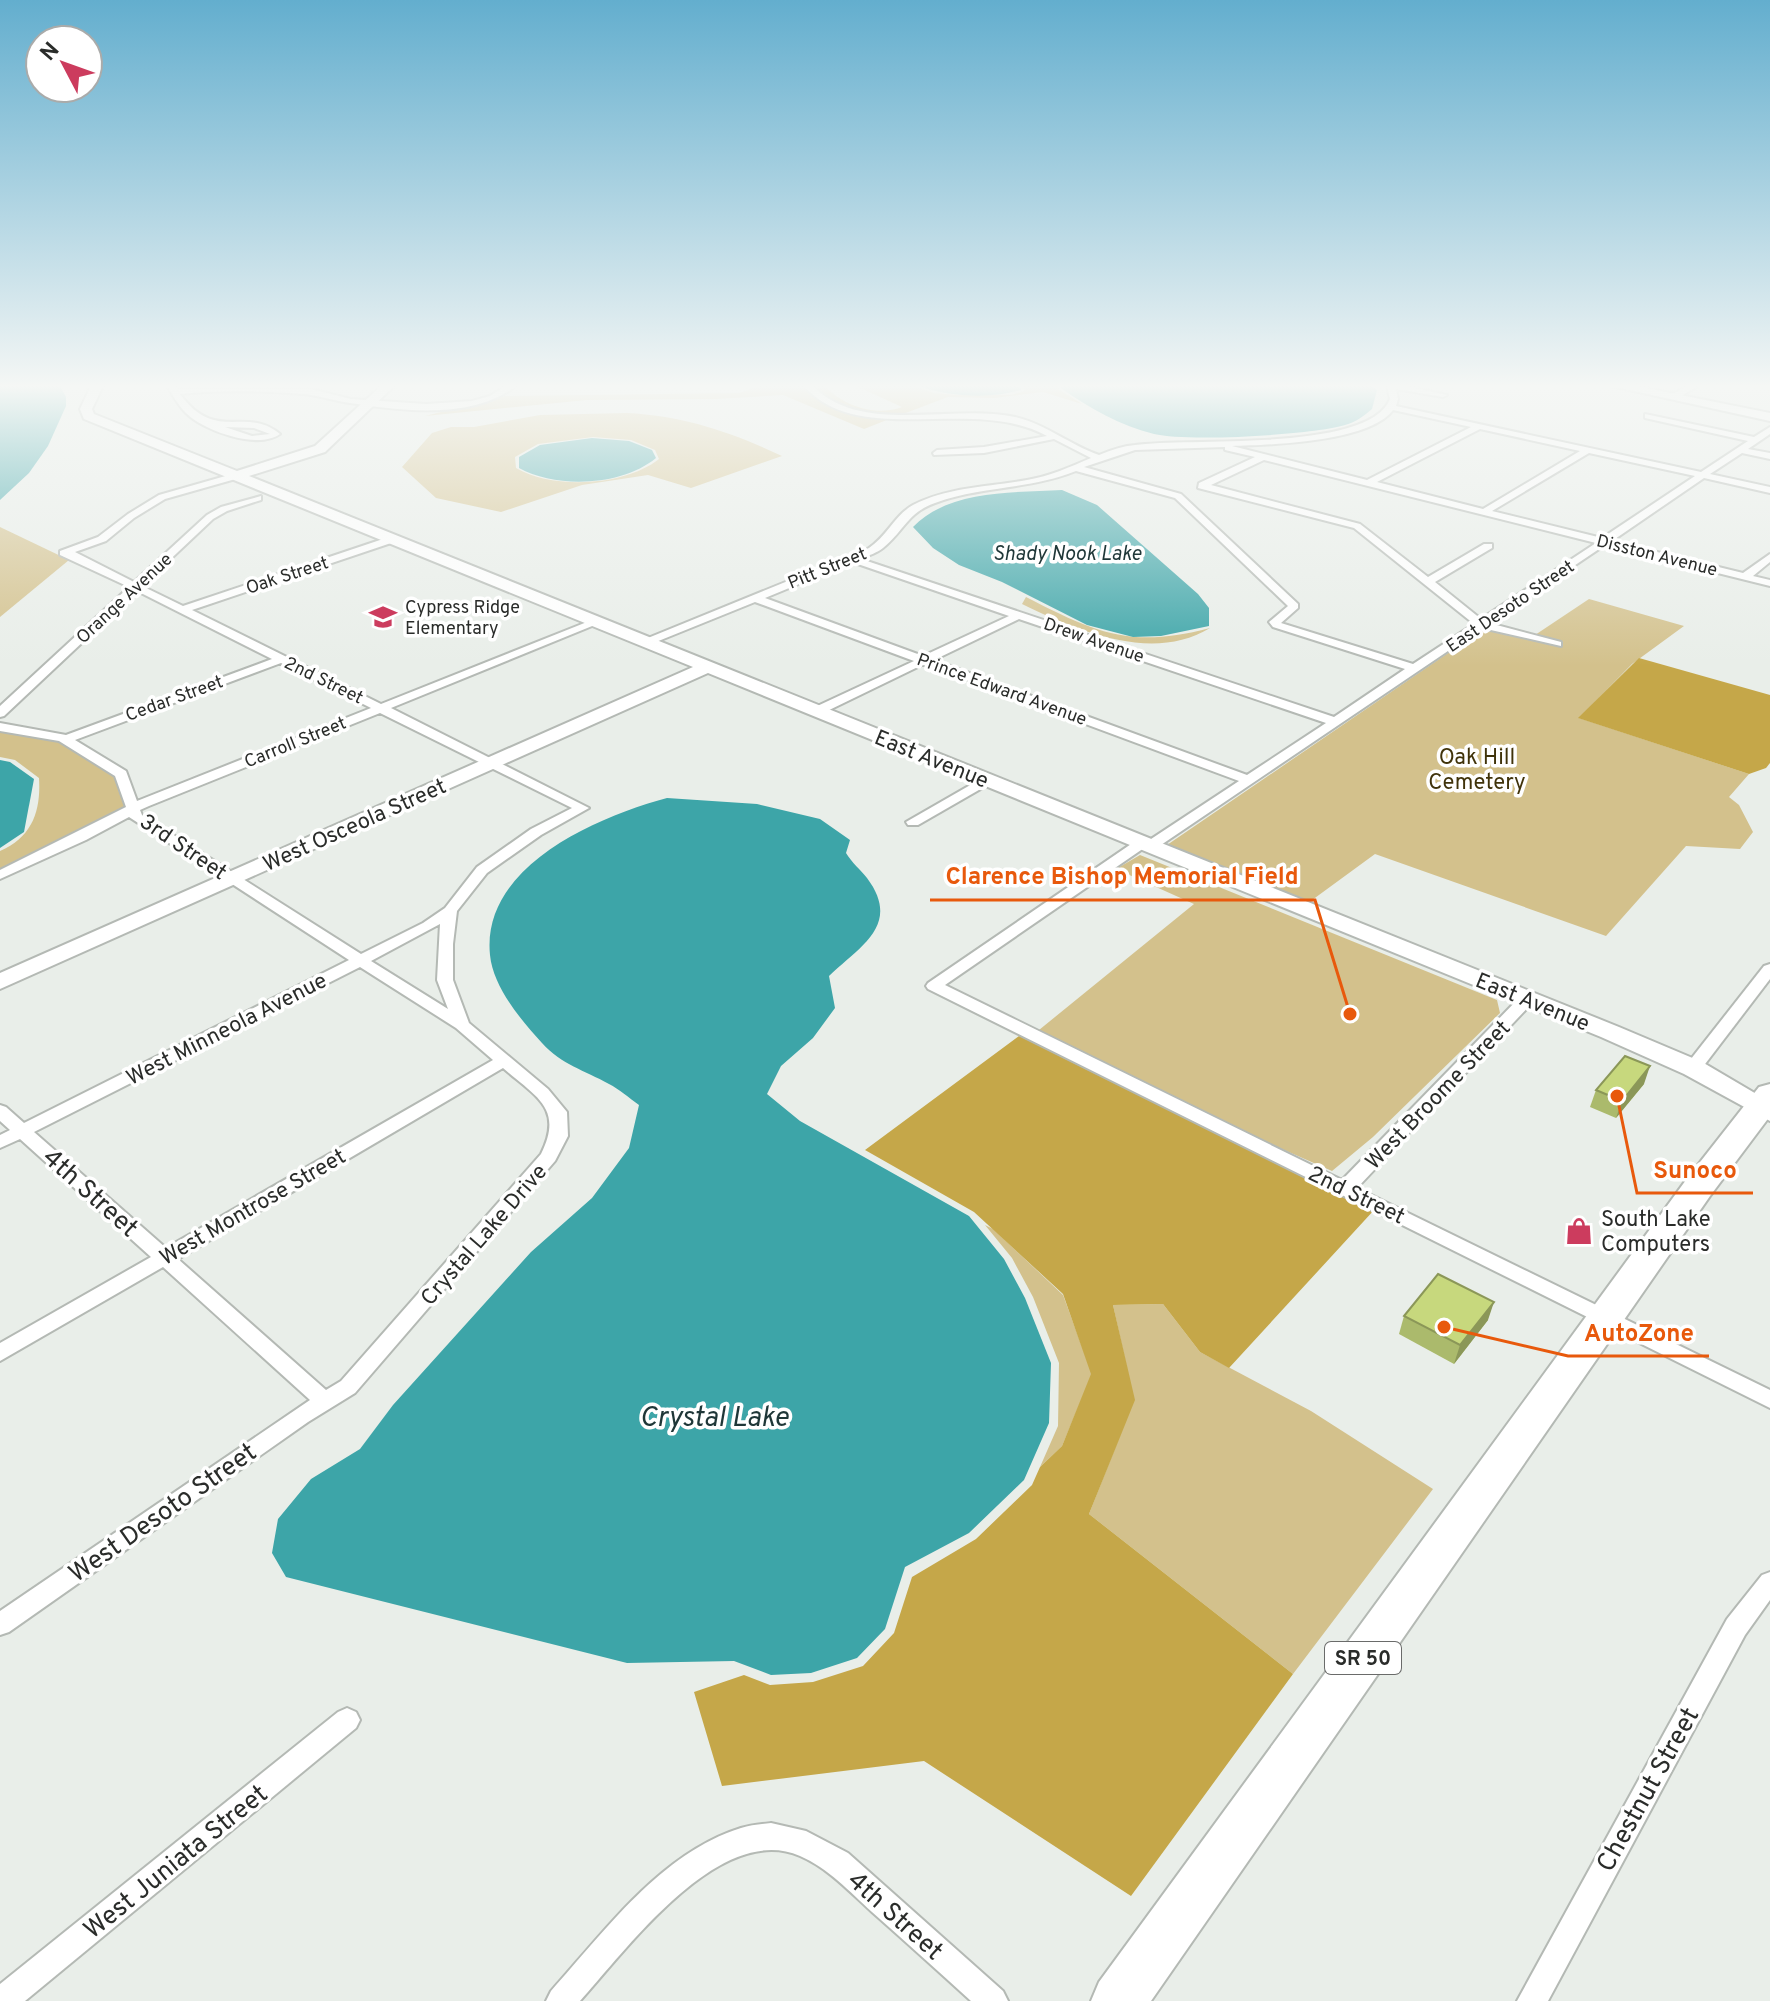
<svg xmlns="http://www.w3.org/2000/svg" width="1770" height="2001" viewBox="0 0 1770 2001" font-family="Overpass,sans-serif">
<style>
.green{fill:#d3c18c;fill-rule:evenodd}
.forest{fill:#c5a749}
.water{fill:#3da5a8}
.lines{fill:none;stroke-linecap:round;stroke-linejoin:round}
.street-casing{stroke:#b4b9b4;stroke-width:4}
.secondary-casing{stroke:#b4b9b4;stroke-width:4}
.highway-casing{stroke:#b4b9b4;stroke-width:4}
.street{fill:#fff;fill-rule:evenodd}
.secondary{fill:#fff;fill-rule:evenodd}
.highway{fill:#fff;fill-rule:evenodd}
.wall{fill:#abba6c}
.shaded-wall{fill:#8b9758}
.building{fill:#c7d87d;stroke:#8b9758;stroke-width:2}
.labels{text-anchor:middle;stroke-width:7;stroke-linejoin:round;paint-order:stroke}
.far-street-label{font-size:18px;fill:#2a2c2a;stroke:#fff}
.far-poi-label{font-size:18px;fill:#2a2c2a;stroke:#fff;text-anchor:start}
.far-water-label{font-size:20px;font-style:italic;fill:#1f3738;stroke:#fff}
.shield{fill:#fff;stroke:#6a6b6a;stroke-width:2}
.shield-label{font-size:20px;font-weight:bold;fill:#2a2c2a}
.park-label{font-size:22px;fill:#40330a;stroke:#fff}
.street-label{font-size:22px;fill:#2a2c2a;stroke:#fff}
.poi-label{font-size:22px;fill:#2a2c2a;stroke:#fff;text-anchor:start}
.near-street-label{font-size:26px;fill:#2a2c2a;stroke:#fff}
.near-water-label{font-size:28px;font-style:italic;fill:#1f3738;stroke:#fff}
.leader{fill:none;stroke:#e8590c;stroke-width:3}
.callout-dot{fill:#e8590c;stroke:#fff;stroke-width:3}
.callout-label{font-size:24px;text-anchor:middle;font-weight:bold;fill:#e8590c;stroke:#fff;stroke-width:7;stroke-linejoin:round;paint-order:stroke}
</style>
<rect width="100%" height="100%" fill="#e9eee9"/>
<g class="green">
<path d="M759 386H804C823 415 866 414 897 416L864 429 783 395 716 399 587 400 425 416 505 396 739 393Z"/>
<path d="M812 386H825C843 406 876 417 902 407L856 386H915L934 393 957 395H1011L1024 391V386H1059L1058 389 1082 404 1043 392 994 398 948 397 903 414 869 413 824 399Z"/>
<path d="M627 413C684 416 731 432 782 456L691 488 648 475 582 485 501 512 436 498 402 467 432 433 451 427H474L540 415ZM593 437 631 440 655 450 659 459C625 486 553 490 516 468L515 457 538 444Z"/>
<polygon points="0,527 69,560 0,617"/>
<path d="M1026 597C1096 633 1131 649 1210 628 1153 663 1077 631 1022 604Z"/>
<polygon points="1589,599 1684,626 1632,664 1579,718 1749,774 1729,797 1739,805 1753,832 1740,849 1686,846 1606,936 1375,854 1308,903 1167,845 1492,623 1535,635"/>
<path d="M0 730 58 740 115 776 125 809 35 855 0 869V851C33 837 41 810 39 778L15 760 0 757Z"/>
<polygon points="1140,855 1497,1000 1500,1013 1373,1137 1332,1171 1221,1122 1039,1030 1194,904 1116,869"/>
<polygon points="985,1225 993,1229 1063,1295 1092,1374 1062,1446 1040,1467 1058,1426 1059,1363 1033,1297 1012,1258"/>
<polygon points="1163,1304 1200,1352 1311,1411 1433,1489 1293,1674 1089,1514 1134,1400 1113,1305"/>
</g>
<g class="forest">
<polygon points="1639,658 1770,695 1770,763 1766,768 1749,774 1578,718"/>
<polygon points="1023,1033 1375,1209 1229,1368 1200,1352 1163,1304 1113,1305 1135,1400 1089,1514 1293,1674 1131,1896 924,1761 722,1786 694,1692 744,1675 770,1685 813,1682 863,1666 894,1633 912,1577 976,1539 1032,1485 1040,1467 1062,1446 1091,1374 1063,1294 974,1212 865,1150"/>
</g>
<g class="water">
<polygon points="0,386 60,386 66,397 66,406 48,446 29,473 0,500"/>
<path d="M919 386H1020L1021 390C991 399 949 397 919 386Z"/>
<path d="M1062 386H1373L1377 390 1372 409C1364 416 1356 422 1345 425 1312 435 1188 442 1154 434 1121 426 1089 408 1061 388Z"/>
<path d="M592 438 629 441 652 450 656 458C622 486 557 489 519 468V457L540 445Z"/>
<path d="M1062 490 1097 505 1198 594 1209 608V626L1161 636 1133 637 1087 625 1002 582 959 565 933 548 913 527C950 489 1014 493 1062 490Z"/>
<polygon points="0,760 10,762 34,779 24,832 0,848"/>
<path d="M667 798 757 804 820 819 850 840 846 853C852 863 860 869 867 878 902 925 860 946 829 976L835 1008 813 1038 781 1066 767 1094 800 1121 969 1216 1004 1259 1025 1298 1051 1363 1049 1423 1024 1480 969 1533 905 1567 885 1629 857 1658 811 1673 771 1675 734 1661 627 1663 286 1577 272 1553 278 1519 311 1479 360 1449 393 1405 531 1252 592 1198 629 1148 639 1105C629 1098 619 1089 609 1084 584 1070 562 1065 542 1043 521 1020 493 987 490 955 481 866 597 817 667 798Z"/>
</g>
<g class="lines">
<g class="street-casing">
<g id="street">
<path d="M167 386H175L177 389H311L351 399 426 404 472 401 490 396 506 386H516C472 420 402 411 350 403 335 401 317 395 303 394 263 391 220 390 180 394 216 444 246 405 280 434 258 450 203 431 185 412 178 405 172 394 167 386ZM225 427 254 428 270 434 252 436Z"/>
<path d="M804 386H813C861 436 953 403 1015 417 1046 424 1070 445 1099 455 1111 450 1123 446 1135 445 1187 437 1369 453 1390 399L1387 386H1406L1447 395 1443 397 1396 389 1398 399 1396 406 1701 472 1748 441 1645 418V414L1754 437 1770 427V434L1748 449 1770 453V459L1742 453 1710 474 1770 487V493L1704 478 1612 541 1743 573 1770 554V562L1753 576 1770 580V586L1605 545 1489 623 1561 642V646L1482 628 1155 849 1144 848 945 985 1342 1180 1521 996H1533L1535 999 1533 1002 1357 1188 1770 1390V1408L928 989 926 986 928 983 1137 840 1148 841 1239 781 924 664 821 714H813V708L914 661 755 602 651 644H643V640L869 548C887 536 895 515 913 505 948 487 989 487 1027 480 1050 476 1070 467 1091 458L1054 439 984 453 934 455 933 453 937 450 984 447 1047 436C973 395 859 449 804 386ZM1393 410 1471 427 1367 480 1232 446C1270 445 1370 442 1393 410ZM1480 429 1580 451 1483 509 1377 482ZM1225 447V450L1255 457 1199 483 1198 488 1354 528 1474 624 1413 664 1281 623 1298 608V604L1181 494 1084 467 1135 450ZM1589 453 1695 476 1602 538 1492 511ZM1264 460 1596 543 1481 619 1435 582 1492 548V544H1484L1428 577 1360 524 1211 485ZM1076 471 1175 498 1288 606 1269 622 1273 627 1405 669 1334 717 861 559C869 555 877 553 883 548 904 531 907 513 935 503 980 486 1029 490 1076 471ZM852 562 1009 616 923 656 765 598ZM1019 619 1326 723 1247 775 934 660Z"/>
<polygon points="1687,386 1697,386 1677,399 1671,399 1671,395"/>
<path d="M236 473 239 474V478L165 499 134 518 106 541 75 552 134 582 207 515 221 507 261 496V500L227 511 213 519 142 586 183 606 389 537H397V541L192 610 381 704 592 620 602 622 391 708 589 808 541 835 487 873 457 911 453 944V980L469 1023 548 1089 567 1112 568 1136 555 1161 355 1393 308 1422 9 1632 0 1635V1611L310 1400 163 1267 0 1361V1343L151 1257 20 1139 0 1148V1135L10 1130 0 1121V1105L6 1107 24 1123 349 960 129 817 86 840 0 879V870L126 807 115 776 59 741 0 731V723L66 735 272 659 137 591 4 716 0 717V706L129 587 60 555V551L98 537 128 514 159 495ZM281 663 371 708 137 801 126 771 75 740ZM380 713 572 808 531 829 477 867 445 908 423 923 361 954 142 815 140 810 149 806ZM440 924 437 980 448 1009 371 961ZM360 967 456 1028 493 1060 166 1248 34 1132ZM503 1068C536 1097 564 1108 541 1154L341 1381 326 1390 178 1259Z"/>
<polygon points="986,776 991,777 991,783 918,825 908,825 906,822"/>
<polygon points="1770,964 1770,979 1699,1072 1687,1072 1685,1068 1687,1064 1764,966"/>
<polygon points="1770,1572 1770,1600 1745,1635 1548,2001 1517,2001 1727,1619 1762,1575"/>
<polygon points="347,1708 356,1712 360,1720 356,1728 25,2001 0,2001 0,1984 338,1712"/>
<path d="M771 1823 806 1831 848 1853 1003 1991 1008 2001H971C938 1971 905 1941 872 1912 850 1892 828 1868 800 1856 720 1821 627 1949 580 2001H546L551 1991C605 1931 661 1853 741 1828 750 1825 761 1824 771 1823Z"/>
</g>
</g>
<g class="secondary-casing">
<g id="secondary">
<polygon points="91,386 103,386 92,409 94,414 237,471 315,446 381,386 394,386 325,452 249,476 1619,1027 1702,1062 1770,1102 1770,1121 1684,1074 1601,1037 708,673 0,989 0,973 693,667 84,419 80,409"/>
<polygon points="1611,386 1636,386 1770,413 1770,421"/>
</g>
</g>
<g class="highway-casing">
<polygon id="highway" points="1770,1084 1770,1116 1710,1196 1151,2001 1091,2001 1099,1982 1686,1180 1759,1087"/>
</g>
<use href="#street" class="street"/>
<use href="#secondary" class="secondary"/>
<use href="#highway" class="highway"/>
</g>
<g class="wall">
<polygon points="1644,1084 1616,1118 1590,1107 1596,1090"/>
<polygon points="1404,1316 1488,1320 1454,1364 1399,1334"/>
</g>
<g class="shaded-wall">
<polygon points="1650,1066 1644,1084 1616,1118 1622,1101"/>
<polygon points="1494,1302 1488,1320 1454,1364 1460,1345"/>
</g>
<g class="building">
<polygon points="1625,1056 1650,1066 1622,1101 1596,1090"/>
<polygon points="1438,1274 1494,1302 1460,1345 1404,1316"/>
</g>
<linearGradient id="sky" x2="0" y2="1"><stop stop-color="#63aece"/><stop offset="0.58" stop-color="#f5f7f5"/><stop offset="1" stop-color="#f5f7f5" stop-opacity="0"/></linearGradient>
<rect width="1770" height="666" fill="url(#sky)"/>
<defs>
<g id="school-bare" transform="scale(2.16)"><path d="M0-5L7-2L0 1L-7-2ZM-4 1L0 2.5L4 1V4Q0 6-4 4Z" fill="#cc3c5e" stroke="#fff" stroke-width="2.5" paint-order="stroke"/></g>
<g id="shop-bare" transform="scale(2.16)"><path d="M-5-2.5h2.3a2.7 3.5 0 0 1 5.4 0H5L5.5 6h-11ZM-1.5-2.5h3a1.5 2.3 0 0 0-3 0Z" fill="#cc3c5e" stroke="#fff" stroke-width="2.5" paint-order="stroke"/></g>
</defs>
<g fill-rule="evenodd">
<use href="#school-bare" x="383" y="617"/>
<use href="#shop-bare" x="1579" y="1231"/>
</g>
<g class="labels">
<g class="far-street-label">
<text transform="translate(1657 555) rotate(14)" y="6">Disston Avenue</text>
<text transform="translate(827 568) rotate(-22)" y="6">Pitt Street</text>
<text transform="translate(287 575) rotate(-18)" y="6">Oak Street</text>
<text transform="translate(124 598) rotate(-43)" y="6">Orange Avenue</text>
<text transform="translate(1510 606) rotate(-34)" y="6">East Desoto Street</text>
<text transform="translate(1094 640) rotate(19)" y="6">Drew Avenue</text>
<text transform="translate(324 680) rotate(26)" y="6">2nd Street</text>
<text transform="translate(1002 689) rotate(20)" y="6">Prince Edward Avenue</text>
<text transform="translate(174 698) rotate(-20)" y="6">Cedar Street</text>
<text transform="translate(295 742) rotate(-22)" y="6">Carroll Street</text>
</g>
<g class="far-poi-label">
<text x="405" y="613">Cypress Ridge<tspan x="405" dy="21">Elementary</tspan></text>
</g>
<g class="far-water-label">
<text x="1067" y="560">Shady Nook Lake</text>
</g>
<rect class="shield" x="1325" y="1642" width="76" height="32" rx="6"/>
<g class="shield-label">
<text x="1363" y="1665">SR 50</text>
</g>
<g class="park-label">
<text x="1477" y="764">Oak Hill<tspan x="1477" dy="25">Cemetery</tspan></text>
</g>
<g class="street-label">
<text transform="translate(932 758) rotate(22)" y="8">East Avenue</text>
<text transform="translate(354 824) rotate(-24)" y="8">West Osceola Street</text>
<text transform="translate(184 846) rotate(34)" y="8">3rd Street</text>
<text transform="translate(1533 1001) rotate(22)" y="8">East Avenue</text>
<text transform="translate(226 1028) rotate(-27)" y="8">West Minneola Avenue</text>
<text transform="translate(1437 1094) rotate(-46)" y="8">West Broome Street</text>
<text transform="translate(1357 1194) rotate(26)" y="8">2nd Street</text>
<text transform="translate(252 1206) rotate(-30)" y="8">West Montrose Street</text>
<text transform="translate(483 1234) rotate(-49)" y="8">Crystal Lake Drive</text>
</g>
<g class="poi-label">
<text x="1601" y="1226">South Lake<tspan x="1601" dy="25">Computers</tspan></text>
</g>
<g class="near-street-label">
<text transform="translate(91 1192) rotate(42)" y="9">4th Street</text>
<text transform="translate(162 1512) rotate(-35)" y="9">West Desoto Street</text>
<text transform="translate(1647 1789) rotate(-61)" y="9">Chestnut Street</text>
<text transform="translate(175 1861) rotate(-39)" y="9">West Juniata Street</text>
<text transform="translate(896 1915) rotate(42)" y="9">4th Street</text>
</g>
<g class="near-water-label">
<text x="714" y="1426">Crystal Lake</text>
</g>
</g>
<path class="leader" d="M1350 1014L1315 900H930M1617 1096L1637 1193H1753M1444 1327L1568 1356H1709"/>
<g class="callout-dot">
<circle cx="1350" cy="1014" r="8"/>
<circle cx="1617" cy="1096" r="8"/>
<circle cx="1444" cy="1327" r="8"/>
</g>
<g class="callout-label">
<text x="1122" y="884">Clarence Bishop Memorial Field</text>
<text x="1695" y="1178">Sunoco</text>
<text x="1639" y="1341">AutoZone</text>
</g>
<g transform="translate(64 64) rotate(311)"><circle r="38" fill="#ffffff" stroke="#aaabaa" stroke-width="2"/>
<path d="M0-6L14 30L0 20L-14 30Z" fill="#cc3c5e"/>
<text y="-12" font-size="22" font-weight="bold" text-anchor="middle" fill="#2a2c2a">N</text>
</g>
</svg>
